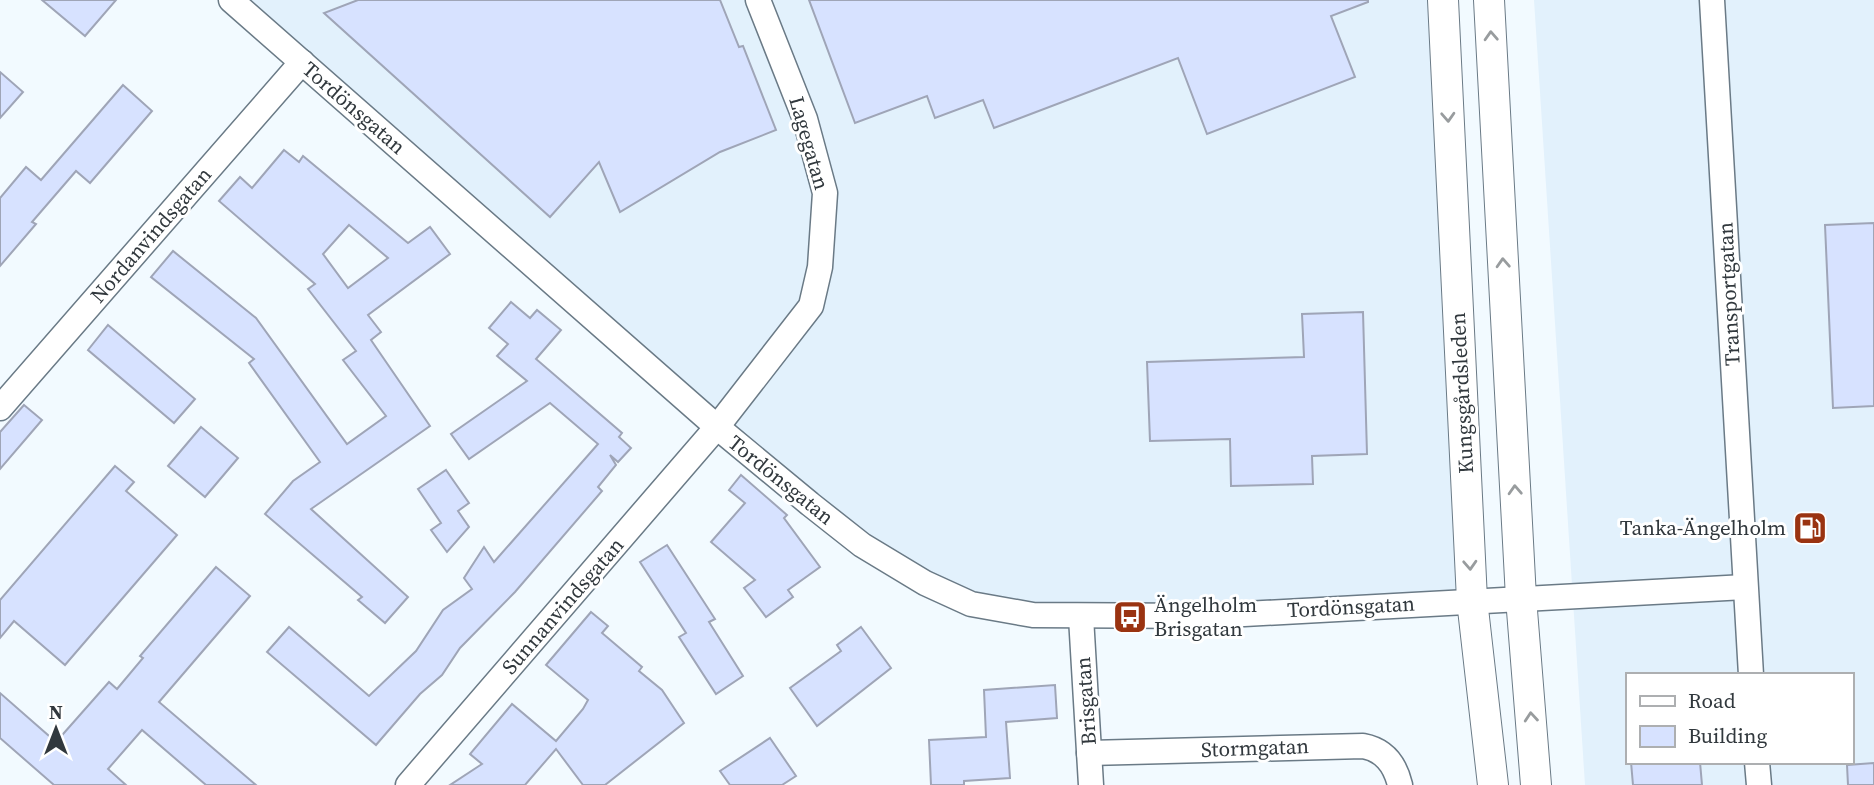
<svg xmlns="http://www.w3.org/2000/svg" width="1874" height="785" viewBox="0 0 1874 785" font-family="'Source Serif 4',serif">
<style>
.built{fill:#e2f1fc;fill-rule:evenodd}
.building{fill:#d7e2ff;stroke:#9fa5b7;stroke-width:2;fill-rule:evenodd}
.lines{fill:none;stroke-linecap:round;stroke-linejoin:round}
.minor-casing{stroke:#6a7a86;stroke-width:27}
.major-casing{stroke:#6a7a86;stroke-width:32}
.minor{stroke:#fff;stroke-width:24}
.major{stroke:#fff;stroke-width:30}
.oneway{stroke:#989c9e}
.labels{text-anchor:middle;stroke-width:6;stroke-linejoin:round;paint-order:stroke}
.street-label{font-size:21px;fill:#31383d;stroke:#fff}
.poi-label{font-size:21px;fill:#31383d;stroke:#fff;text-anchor:end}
</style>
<rect width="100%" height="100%" fill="#f2faff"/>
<g class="built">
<polygon points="236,0 1439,0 1468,595 1208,612 995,606 865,542"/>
<path d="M1534 0H1874V785H1585ZM1627 675H1851V762H1627Z"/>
</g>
<g class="building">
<polygon points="42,0 116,0 85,36"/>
<polygon points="358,0 720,0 739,47 743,46 776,130 720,152 620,212 599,162 550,217 324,13"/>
<polygon points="809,0 1368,0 1368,2 1331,16 1355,77 1207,134 1178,58 994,128 983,100 935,118 927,96 855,123"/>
<polygon points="0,72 23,92 0,118"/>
<polygon points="123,85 152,111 90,183 76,171 32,222 36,224 0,266 0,198 26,167 41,180"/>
<path d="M284 150 299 162 303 156 408 243 430 227 450 254 368 315 381 332 371 340 430 426 311 509 408 597 385 623 358 600 362 597 265 514 293 481 320 462 249 363 254 359 151 277 173 251 256 318 347 444 386 416 343 360 356 351 308 289 315 284 219 201 240 177 252 188ZM349 225 388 258 348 288 323 254Z"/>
<polygon points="1874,223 1874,406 1833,408 1825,225"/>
<polygon points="511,302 530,318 537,310 561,330 536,359 622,433 619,437 631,448 618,462 610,455 616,465 598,487 602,491 515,592 460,648 442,675 420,694 376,745 267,652 289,627 369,696 416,651 443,610 472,589 464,578 484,547 494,562 598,444 550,403 469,459 451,434 527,381 497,356 508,344 489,328"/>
<polygon points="1363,312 1367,454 1312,456 1313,484 1231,486 1230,439 1150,441 1147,362 1304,357 1302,314"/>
<polygon points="108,325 195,399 174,423 88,350"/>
<polygon points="24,405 42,420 0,469 0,432"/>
<polygon points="201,427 238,458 205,497 168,466"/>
<polygon points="115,466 134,482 126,491 177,535 65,665 14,621 0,638 0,600"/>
<polygon points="446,470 469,503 458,511 469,527 447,552 431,530 441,523 418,489"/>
<polygon points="741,475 787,515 784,518 820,567 788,590 793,597 766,617 744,588 755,580 711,542 745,503 729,490"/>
<polygon points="667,545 715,619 709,622 743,676 716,694 679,637 686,633 640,562"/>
<polygon points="216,567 250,596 159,702 256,785 206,785 142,730 108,769 126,785 54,785 0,738 0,693 56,742 109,682 117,689 143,658 140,656"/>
<polygon points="591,612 608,626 602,633 642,667 639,671 662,690 684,723 605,785 583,785 556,749 525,785 450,785 482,764 470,754 512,704 556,741 583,709 588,700 546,665"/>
<polygon points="861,627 891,668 817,726 790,688 841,651 837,645"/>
<polygon points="1055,685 1057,718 1006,722 1010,778 964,781 964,785 931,785 929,740 986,737 984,690"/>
<polygon points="770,738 796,776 782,785 730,785 720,771"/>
<polygon points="1631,762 1700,762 1702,785 1633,785"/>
<polygon points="1874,763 1874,785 1848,785 1847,765"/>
</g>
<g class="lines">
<g class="minor-casing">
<g id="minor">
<polyline points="231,0 717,427 810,504 862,545 925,583 971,604 1033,615 1208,616 1745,587"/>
<polyline points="1712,0 1751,675"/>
<polyline points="0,408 302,62"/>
<polyline points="1081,617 1091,785"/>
<path d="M1089 753 1363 746C1384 750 1395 764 1400 785"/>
<polyline points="1757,762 1759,785"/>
<polyline points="408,785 717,427 811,306 820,267 825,193 805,119 758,0"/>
</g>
</g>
<g class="major-casing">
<g id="major">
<polyline points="1443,0 1472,600 1493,785"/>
<polyline points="1489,0 1521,598 1536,785"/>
</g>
</g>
<use href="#minor" class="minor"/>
<use href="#major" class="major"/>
</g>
<defs><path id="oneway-chevron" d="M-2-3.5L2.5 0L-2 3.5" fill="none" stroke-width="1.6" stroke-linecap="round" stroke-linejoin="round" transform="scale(1.75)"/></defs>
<g class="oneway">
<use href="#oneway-chevron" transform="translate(1491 36) rotate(-93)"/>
<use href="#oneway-chevron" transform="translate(1448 117) rotate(87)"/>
<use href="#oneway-chevron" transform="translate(1503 263) rotate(-93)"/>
<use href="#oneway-chevron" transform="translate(1515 490) rotate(-93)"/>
<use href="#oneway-chevron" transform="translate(1470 565) rotate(87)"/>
<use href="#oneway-chevron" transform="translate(1531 717) rotate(-95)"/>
</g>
<defs>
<g id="fuel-square" transform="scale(1.75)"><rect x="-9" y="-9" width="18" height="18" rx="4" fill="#9a3311" stroke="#fff"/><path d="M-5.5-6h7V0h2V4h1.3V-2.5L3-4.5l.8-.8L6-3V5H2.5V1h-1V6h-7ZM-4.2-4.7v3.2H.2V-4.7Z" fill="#fff"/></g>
<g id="bus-square" transform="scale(1.75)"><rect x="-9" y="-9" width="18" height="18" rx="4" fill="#9a3311" stroke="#fff"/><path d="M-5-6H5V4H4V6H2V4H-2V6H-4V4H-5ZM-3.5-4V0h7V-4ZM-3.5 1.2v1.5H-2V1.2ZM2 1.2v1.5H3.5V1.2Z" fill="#fff"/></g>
</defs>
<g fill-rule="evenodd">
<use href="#fuel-square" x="1810" y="528"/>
<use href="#bus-square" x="1130" y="617"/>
</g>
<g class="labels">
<g class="street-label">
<text transform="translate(354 108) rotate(41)" y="7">Tordönsgatan</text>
<text transform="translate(809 143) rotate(74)" y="7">Lagegatan</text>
<text transform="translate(151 235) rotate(-49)" y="7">Nordanvindsgatan</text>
<text transform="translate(1729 294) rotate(-93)" y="7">Transportgatan</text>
<text transform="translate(1462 393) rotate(-93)" y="7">Kungsgårdsleden</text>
<text transform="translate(781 480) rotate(39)" y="7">Tordönsgatan</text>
<text transform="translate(563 606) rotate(-49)" y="7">Sunnanvindsgatan</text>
<text transform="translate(1351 607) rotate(-3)" y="7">Tordönsgatan</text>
<text transform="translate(1086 701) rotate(-94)" y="7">Brisgatan</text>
<text transform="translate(1255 748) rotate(-2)" y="7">Stormgatan</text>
</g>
<g class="poi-label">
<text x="1786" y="535">Tanka-Ängelholm</text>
<text x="1154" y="612" text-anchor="start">Ängelholm<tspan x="1154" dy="24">Brisgatan</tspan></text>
</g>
</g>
<rect x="1626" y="673" width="228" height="91" fill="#ffffff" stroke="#adafb1" stroke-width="2"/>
<rect x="1640" y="696" width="35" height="10" fill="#ffffff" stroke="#adafb1" stroke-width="2"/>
<text x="1688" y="708" font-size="21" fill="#31383d">Road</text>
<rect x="1640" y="726" width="35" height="21" fill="#d7e2ff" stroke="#adafb1" stroke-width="2"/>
<text x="1688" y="743" font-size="21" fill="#31383d">Building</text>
<g transform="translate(56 729)" stroke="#ffffff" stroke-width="5" paint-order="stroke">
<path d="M0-5L12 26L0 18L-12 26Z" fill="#31383d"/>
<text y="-10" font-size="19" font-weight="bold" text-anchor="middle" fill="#31383d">N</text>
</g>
</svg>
